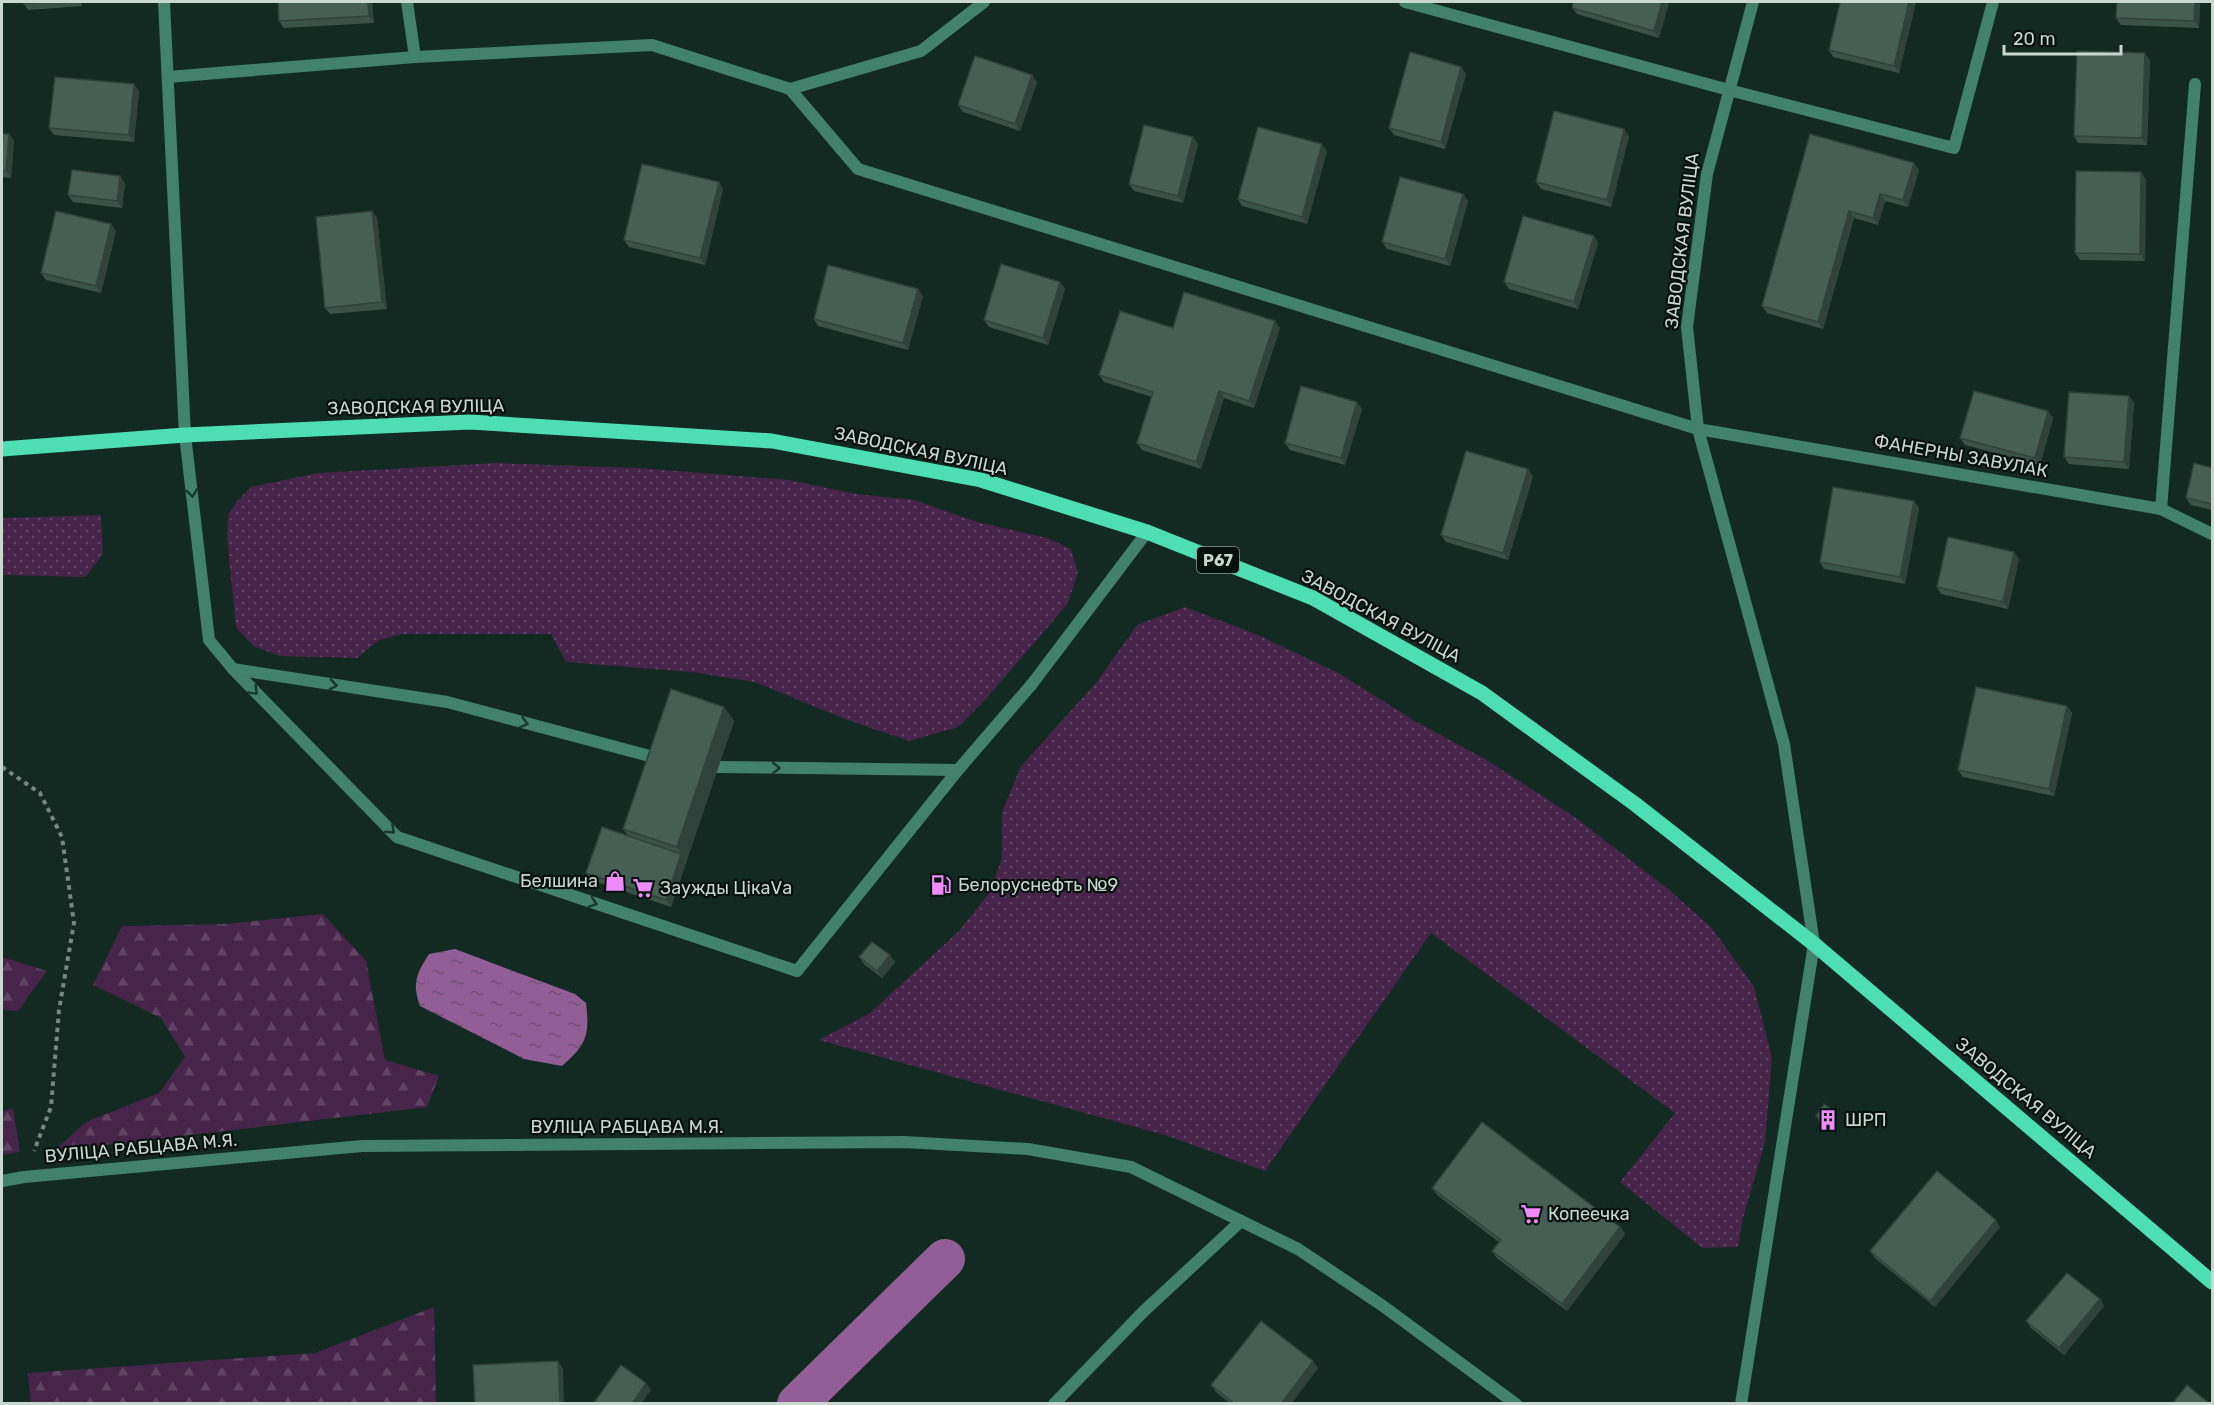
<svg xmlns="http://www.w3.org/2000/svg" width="2214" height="1405" viewBox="0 0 2214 1405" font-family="Rubik,sans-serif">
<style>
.grass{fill:url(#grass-dots)}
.forest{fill:url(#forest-firs)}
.water{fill:url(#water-ripples)}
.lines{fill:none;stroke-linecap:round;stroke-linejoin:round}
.canal{stroke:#925e96;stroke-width:40}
.path{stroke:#768881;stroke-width:4;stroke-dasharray:4.5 4.5;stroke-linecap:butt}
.service{stroke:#42816b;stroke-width:12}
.minor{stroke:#42816b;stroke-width:12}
.tertiary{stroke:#42816b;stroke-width:12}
.primary{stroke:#4ddeb3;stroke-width:15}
.wall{fill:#3b5249}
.shaded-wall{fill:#30423c}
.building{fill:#455f55;stroke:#30423c;stroke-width:1.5}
.oneway{stroke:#1b382d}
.labels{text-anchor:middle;stroke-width:4.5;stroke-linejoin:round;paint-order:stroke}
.shield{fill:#06100c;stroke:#8e9b96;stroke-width:1.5}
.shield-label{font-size:16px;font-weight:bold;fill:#c9d7d1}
.street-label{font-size:18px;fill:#c9d7d1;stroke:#06100c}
.poi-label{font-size:18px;fill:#c9d7d1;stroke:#06100c;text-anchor:start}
</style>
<defs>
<pattern id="grass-dots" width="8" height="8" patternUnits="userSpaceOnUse" patternTransform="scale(1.5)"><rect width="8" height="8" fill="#47244a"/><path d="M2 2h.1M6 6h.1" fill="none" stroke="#604363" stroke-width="1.8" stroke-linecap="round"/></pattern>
<pattern id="forest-firs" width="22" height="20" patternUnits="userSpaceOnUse" patternTransform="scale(1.5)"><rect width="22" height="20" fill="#47244a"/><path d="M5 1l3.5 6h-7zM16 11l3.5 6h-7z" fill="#604363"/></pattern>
<pattern id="water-ripples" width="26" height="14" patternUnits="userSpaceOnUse" patternTransform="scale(1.5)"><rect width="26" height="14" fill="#925e96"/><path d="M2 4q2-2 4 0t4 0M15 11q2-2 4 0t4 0" fill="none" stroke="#705273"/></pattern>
</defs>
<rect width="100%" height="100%" fill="#122a22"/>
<g class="grass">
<polygon points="496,463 639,468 789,480 856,494 914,500 977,522 1047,538 1071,549 1078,572 1068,603 1047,628 984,701 958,727 909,741 845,719 755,682 691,672 566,662 551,634 402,634 379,640 357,658 280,656 253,646 236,627 227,538 228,515 238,500 251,487 318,473"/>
<polygon points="101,515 103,554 85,577 2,575 2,518"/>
<polygon points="1185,607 1258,635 1340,674 1413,720 1485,759 1576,818 1668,889 1712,928 1754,987 1772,1058 1765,1142 1743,1218 1738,1247 1702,1248 1620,1182 1675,1113 1431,933 1265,1171 1165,1135 819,1040 870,1013 959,931 990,892 1002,858 1002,812 1021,766 1096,683 1137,625"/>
</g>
<g class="forest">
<polygon points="323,914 366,961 385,1060 439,1076 427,1107 54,1151 86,1122 159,1093 185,1057 161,1018 93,985 122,926 226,924"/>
<polygon points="2,957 47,971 18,1011 2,1010"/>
<polygon points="13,1108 20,1152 2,1155 2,1111"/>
<polygon points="434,1307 436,1403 31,1403 28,1373 315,1353"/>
</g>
<path class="water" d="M455 949 575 994 586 1003C590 1036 586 1045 562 1066L524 1059 420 1006C412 984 416 974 429 954Z"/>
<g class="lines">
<polyline class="canal" points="797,1404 945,1259"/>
<polyline class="path" points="2,767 40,793 62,837 74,923 59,1010 51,1107 34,1151"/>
<g class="service">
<polyline points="164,2 185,435 209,640 233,669 397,837 797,971 958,770 1032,684 1147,532"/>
<polyline points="407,2 415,57"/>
<polyline points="1405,2 1729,90 1954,148 1993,2"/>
<polyline points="168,77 415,57 652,45 790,89 858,169 1698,429"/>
<polyline points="790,89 921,51 984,2"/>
<polyline points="2161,509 2195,84"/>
<polyline points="233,669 447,702 661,759"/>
<polyline points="718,767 958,770"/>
</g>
<g class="minor">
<polyline points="1698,429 2161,509 2212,534"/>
<polyline points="2,1181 24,1177 362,1146 904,1142 1028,1149 1131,1167 1241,1221"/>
<polyline points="1054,1404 1144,1311 1241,1221 1298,1249 1383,1306 1516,1404"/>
<polyline points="1741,1404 1814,944"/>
</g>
<polyline class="tertiary" points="1753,2 1707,174 1687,327 1698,429 1784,744 1814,944"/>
<polyline class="primary" points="2,449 185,435 470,422 772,441 981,480 1147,532 1313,598 1482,693 1635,804 1814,944 2212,1282"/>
</g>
<g class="wall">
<polygon points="23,2 81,2 82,6 28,10"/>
<polygon points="278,2 372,2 374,23 284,28 279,21"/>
<polygon points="1669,2 1659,38 1577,14 1572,8"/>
<polygon points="1840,2 1916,2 1899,73 1833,57 1829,50"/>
<polygon points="2200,2 2199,28 2121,25 2116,18"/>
<polygon points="2150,60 2147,145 2078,143 2074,136"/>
<polygon points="1466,74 1445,149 1394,135 1389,128"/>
<polygon points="1032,75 1037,82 1020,131 963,112 958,105"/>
<polygon points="139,91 134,142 54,135 49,128"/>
<polygon points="2,134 9,134 14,141 11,178 2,177"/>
<polygon points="1810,134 1914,163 1919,170 1908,207 1885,201 1878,225 1854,218 1823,329 1767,313 1762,306"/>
<polygon points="1629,136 1611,207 1541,189 1536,182"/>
<polygon points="1193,137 1198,144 1183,203 1134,191 1129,184"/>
<polygon points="1327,151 1307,224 1242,206 1238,199"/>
<polygon points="2146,179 2145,261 2080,260 2075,253"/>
<polygon points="719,182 723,189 705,265 629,247 624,240"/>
<polygon points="125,183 122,208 73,202 68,195"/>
<polygon points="1463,194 1468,201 1450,266 1387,249 1382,242"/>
<polygon points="372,211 377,218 387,309 330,314 325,308"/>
<polygon points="116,231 101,293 46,280 41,273"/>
<polygon points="1594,236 1598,243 1578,309 1509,289 1504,282"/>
<polygon points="1065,289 1048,345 989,327 984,320"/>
<polygon points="923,296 908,350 818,326 814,319"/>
<polygon points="1173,328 1280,328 1254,408 1224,398 1201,469 1142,450 1137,443 1152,397 1104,382 1099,375"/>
<polygon points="2129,396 2134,403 2129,469 2069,464 2064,457"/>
<polygon points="1362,409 1345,465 1290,450 1285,443"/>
<polygon points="2048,411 2053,418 2040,465 1965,445 1960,438"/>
<polygon points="2212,468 2212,510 2191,505 2186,498"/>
<polygon points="1533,476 1508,560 1446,542 1441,535"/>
<polygon points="1914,501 1919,508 1905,584 1824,569 1820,562"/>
<polygon points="2014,552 2019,559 2008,609 1941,594 1937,587"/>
<polygon points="2067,706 2072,713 2054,796 1963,777 1958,770"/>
<polygon points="724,707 734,721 671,907 591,880 586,873 628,836 623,829"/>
<polygon points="890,955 895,962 882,978 864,964 859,957"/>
<polygon points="1831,1109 1836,1116 1827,1128 1820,1123 1816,1116"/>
<polygon points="1432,1188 1620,1227 1625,1234 1567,1311 1497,1258 1492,1251 1499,1242 1437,1195"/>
<polygon points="2000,1227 1935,1307 1875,1258 1870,1251"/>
<polygon points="2100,1299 2104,1306 2064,1355 2031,1328 2026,1321"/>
<polygon points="1318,1368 1291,1404 1231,1404 1216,1392 1211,1385"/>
</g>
<g class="shaded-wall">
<polygon points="368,2 372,2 374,23 369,16"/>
<polygon points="1662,2 1669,2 1659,38 1654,31"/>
<polygon points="1909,2 1916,2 1899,73 1894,66"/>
<polygon points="2195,2 2200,2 2199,28 2194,21"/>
<polygon points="2145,53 2150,60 2147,145 2142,138"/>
<polygon points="1461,67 1466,74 1445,149 1441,142"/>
<polygon points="1032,75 1037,82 1020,131 1015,124"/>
<polygon points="134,84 139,91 134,142 129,135"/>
<polygon points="1624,129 1629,136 1611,207 1607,200"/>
<polygon points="9,134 14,141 11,178 6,171"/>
<polygon points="1193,137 1198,144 1183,203 1178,196"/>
<polygon points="1322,144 1327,151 1307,224 1302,217"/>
<polygon points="1914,163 1919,170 1908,207 1903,200"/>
<polygon points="2141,172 2146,179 2145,261 2140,254"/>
<polygon points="120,176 125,183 122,208 117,201"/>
<polygon points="719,182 723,189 705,265 700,258"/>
<polygon points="1463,194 1468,201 1450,266 1445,259"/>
<polygon points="1880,194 1885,201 1878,225 1873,218"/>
<polygon points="372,211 377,218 387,309 382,302"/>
<polygon points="1849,211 1854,218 1823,329 1818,322"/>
<polygon points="111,224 116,231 101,293 96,286"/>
<polygon points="1594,236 1598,243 1578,309 1574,302"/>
<polygon points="1060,282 1065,289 1048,345 1043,338"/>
<polygon points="918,289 923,296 908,350 903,343"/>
<polygon points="1275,321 1280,328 1254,408 1249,401"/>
<polygon points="1219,391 1224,398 1201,469 1196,462"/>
<polygon points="2129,396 2134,403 2129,469 2124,462"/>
<polygon points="1357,402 1362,409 1345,465 1341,458"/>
<polygon points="2048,411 2053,418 2040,465 2035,458"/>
<polygon points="1528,469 1533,476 1508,560 1503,553"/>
<polygon points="1914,501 1919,508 1905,584 1900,577"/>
<polygon points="2014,552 2019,559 2008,609 2003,602"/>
<polygon points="2067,706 2072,713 2054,796 2049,789"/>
<polygon points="724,707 734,721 671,907 666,900 681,854 677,847"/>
<polygon points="890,955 895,962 882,978 877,971"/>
<polygon points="1831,1109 1836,1116 1827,1128 1822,1121"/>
<polygon points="1996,1220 2000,1227 1935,1307 1930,1301"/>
<polygon points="1620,1227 1625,1234 1567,1311 1562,1304"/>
<polygon points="2100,1299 2104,1306 2064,1355 2059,1348"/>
<polygon points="558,1361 563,1368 564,1404 560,1404"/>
<polygon points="1313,1361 1318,1368 1291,1404 1281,1404"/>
<polygon points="646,1383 651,1390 641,1404 632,1404"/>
</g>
<g class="building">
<polygon points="23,2 43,2 23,3"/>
<polygon points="278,2 368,2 369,16 279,21"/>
<polygon points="1573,2 1662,2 1654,31 1572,8"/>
<polygon points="1840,2 1909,2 1894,66 1829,50"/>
<polygon points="2117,2 2195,2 2194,21 2116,18"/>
<polygon points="2077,51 2145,53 2142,138 2074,136"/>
<polygon points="1410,52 1461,67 1441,142 1389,128"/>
<polygon points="975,56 1032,75 1015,124 958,105"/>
<polygon points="55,77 134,84 129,135 49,128"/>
<polygon points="1554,111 1624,129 1607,200 1536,182"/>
<polygon points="1144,125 1193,137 1178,196 1129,184"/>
<polygon points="1258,127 1322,144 1302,217 1238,199"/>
<polygon points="2,134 9,134 6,171 2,171"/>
<polygon points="1810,134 1914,163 1903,200 1880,194 1873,218 1849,211 1818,322 1762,306"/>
<polygon points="642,164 719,182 700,258 624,240"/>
<polygon points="72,170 120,176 117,201 68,195"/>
<polygon points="2076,171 2141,172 2140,254 2075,253"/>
<polygon points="1400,177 1463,194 1445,259 1382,242"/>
<polygon points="56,211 111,224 96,286 41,273"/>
<polygon points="372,211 382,302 325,308 316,217"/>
<polygon points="1523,216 1594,236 1574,302 1504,282"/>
<polygon points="1001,264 1060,282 1043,338 984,320"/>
<polygon points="828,265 918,289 903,343 814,319"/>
<polygon points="1184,292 1275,321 1249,401 1219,391 1196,462 1137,443 1153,392 1099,375 1120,311 1173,328"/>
<polygon points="1301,386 1357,402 1341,458 1285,443"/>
<polygon points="1974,391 2048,411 2035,458 1960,438"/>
<polygon points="2069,392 2129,396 2124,462 2064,457"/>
<polygon points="1466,451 1528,469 1503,553 1441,535"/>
<polygon points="2194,463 2212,468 2212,504 2186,498"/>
<polygon points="1833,487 1914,501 1900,577 1820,562"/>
<polygon points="1948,537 2014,552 2003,602 1937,587"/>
<polygon points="1976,687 2067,706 2049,789 1958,770"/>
<polygon points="671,689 724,707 677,847 623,829"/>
<polygon points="602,827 681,854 666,900 586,873"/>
<polygon points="872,942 890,955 877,971 859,957"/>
<polygon points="1824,1104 1831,1109 1822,1121 1816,1116"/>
<polygon points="1482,1122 1620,1227 1562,1304 1492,1251 1501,1240 1432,1188"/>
<polygon points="1937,1171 1996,1220 1930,1301 1870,1251"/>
<polygon points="2067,1273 2100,1299 2059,1348 2026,1321"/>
<polygon points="1261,1321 1313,1361 1281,1404 1235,1404 1211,1385"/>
<polygon points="558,1361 560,1404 475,1404 473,1365"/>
<polygon points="621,1365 646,1383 632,1404 593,1404"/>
<polygon points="2187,1385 2210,1404 2172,1404"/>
</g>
<defs><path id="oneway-chevron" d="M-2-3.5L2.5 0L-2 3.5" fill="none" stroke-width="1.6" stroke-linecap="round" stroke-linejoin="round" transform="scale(1.5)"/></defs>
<g class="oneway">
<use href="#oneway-chevron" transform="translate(192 493) rotate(83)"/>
<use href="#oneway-chevron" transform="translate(333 685) rotate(9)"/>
<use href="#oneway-chevron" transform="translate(254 691) rotate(46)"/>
<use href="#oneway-chevron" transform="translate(524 723) rotate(15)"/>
<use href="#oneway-chevron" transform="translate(776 768) rotate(1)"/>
<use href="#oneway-chevron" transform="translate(391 830) rotate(43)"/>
<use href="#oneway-chevron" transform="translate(593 903) rotate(19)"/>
</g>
<defs>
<g id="shop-bare" transform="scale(1.62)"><path d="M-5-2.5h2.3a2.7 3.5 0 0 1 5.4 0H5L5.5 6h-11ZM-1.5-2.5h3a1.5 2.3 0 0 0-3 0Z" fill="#ee8bf8" stroke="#06100c" stroke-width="2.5" paint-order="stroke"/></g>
<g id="fuel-bare" transform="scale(1.62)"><path d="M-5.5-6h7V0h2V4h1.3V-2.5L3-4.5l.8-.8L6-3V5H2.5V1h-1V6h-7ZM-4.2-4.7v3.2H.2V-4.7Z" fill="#ee8bf8" stroke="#06100c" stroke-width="2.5" paint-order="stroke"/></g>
<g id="supermarket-bare" transform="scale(1.62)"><path d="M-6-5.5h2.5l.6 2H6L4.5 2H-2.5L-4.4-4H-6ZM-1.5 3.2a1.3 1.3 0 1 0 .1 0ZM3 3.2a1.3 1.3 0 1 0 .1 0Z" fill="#ee8bf8" stroke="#06100c" stroke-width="2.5" paint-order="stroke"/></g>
<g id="building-bare" transform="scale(1.62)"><path d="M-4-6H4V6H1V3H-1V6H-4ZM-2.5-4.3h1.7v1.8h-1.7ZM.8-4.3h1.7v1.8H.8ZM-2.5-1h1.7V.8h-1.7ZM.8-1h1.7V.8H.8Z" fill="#ee8bf8" stroke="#06100c" stroke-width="2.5" paint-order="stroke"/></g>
</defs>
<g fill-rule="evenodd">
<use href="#shop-bare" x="615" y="881"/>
<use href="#fuel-bare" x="941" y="885"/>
<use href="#supermarket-bare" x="643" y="888"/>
<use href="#building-bare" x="1828" y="1120"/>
<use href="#supermarket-bare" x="1531" y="1214"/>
</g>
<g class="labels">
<rect class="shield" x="1197" y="547" width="42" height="26" rx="4.5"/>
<g class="shield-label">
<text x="1218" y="566">Р67</text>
</g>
<g class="street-label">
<text transform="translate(1682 241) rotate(-83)" y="6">ЗАВОДСКАЯ ВУЛІЦА</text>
<text transform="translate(416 407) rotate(-1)" y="6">ЗАВОДСКАЯ ВУЛІЦА</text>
<text transform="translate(921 451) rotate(12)" y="6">ЗАВОДСКАЯ ВУЛІЦА</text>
<text transform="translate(1961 456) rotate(10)" y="6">ФАНЕРНЫ ЗАВУЛАК</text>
<text transform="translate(1381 616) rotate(28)" y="6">ЗАВОДСКАЯ ВУЛІЦА</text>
<text transform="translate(2026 1098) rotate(40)" y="6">ЗАВОДСКАЯ ВУЛІЦА</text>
<text x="627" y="1133">ВУЛІЦА РАБЦАВА М.Я.</text>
<text transform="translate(141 1148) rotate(-5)" y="6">ВУЛІЦА РАБЦАВА М.Я.</text>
</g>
<g class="poi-label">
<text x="598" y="887" text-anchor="end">Белшина</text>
<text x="958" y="891">Белоруснефть №9</text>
<text x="660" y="894">Заужды ЦікаVа</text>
<text x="1845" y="1126">ШРП</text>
<text x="1548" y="1220">Копеечка</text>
</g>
</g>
<rect width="2214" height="1405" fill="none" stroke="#c9d7d1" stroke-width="6"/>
<path d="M2004 45v9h117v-9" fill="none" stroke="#c9d7d1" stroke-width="3"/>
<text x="2013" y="45" font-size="18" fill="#c9d7d1" stroke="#06100c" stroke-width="4.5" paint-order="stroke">20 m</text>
</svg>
